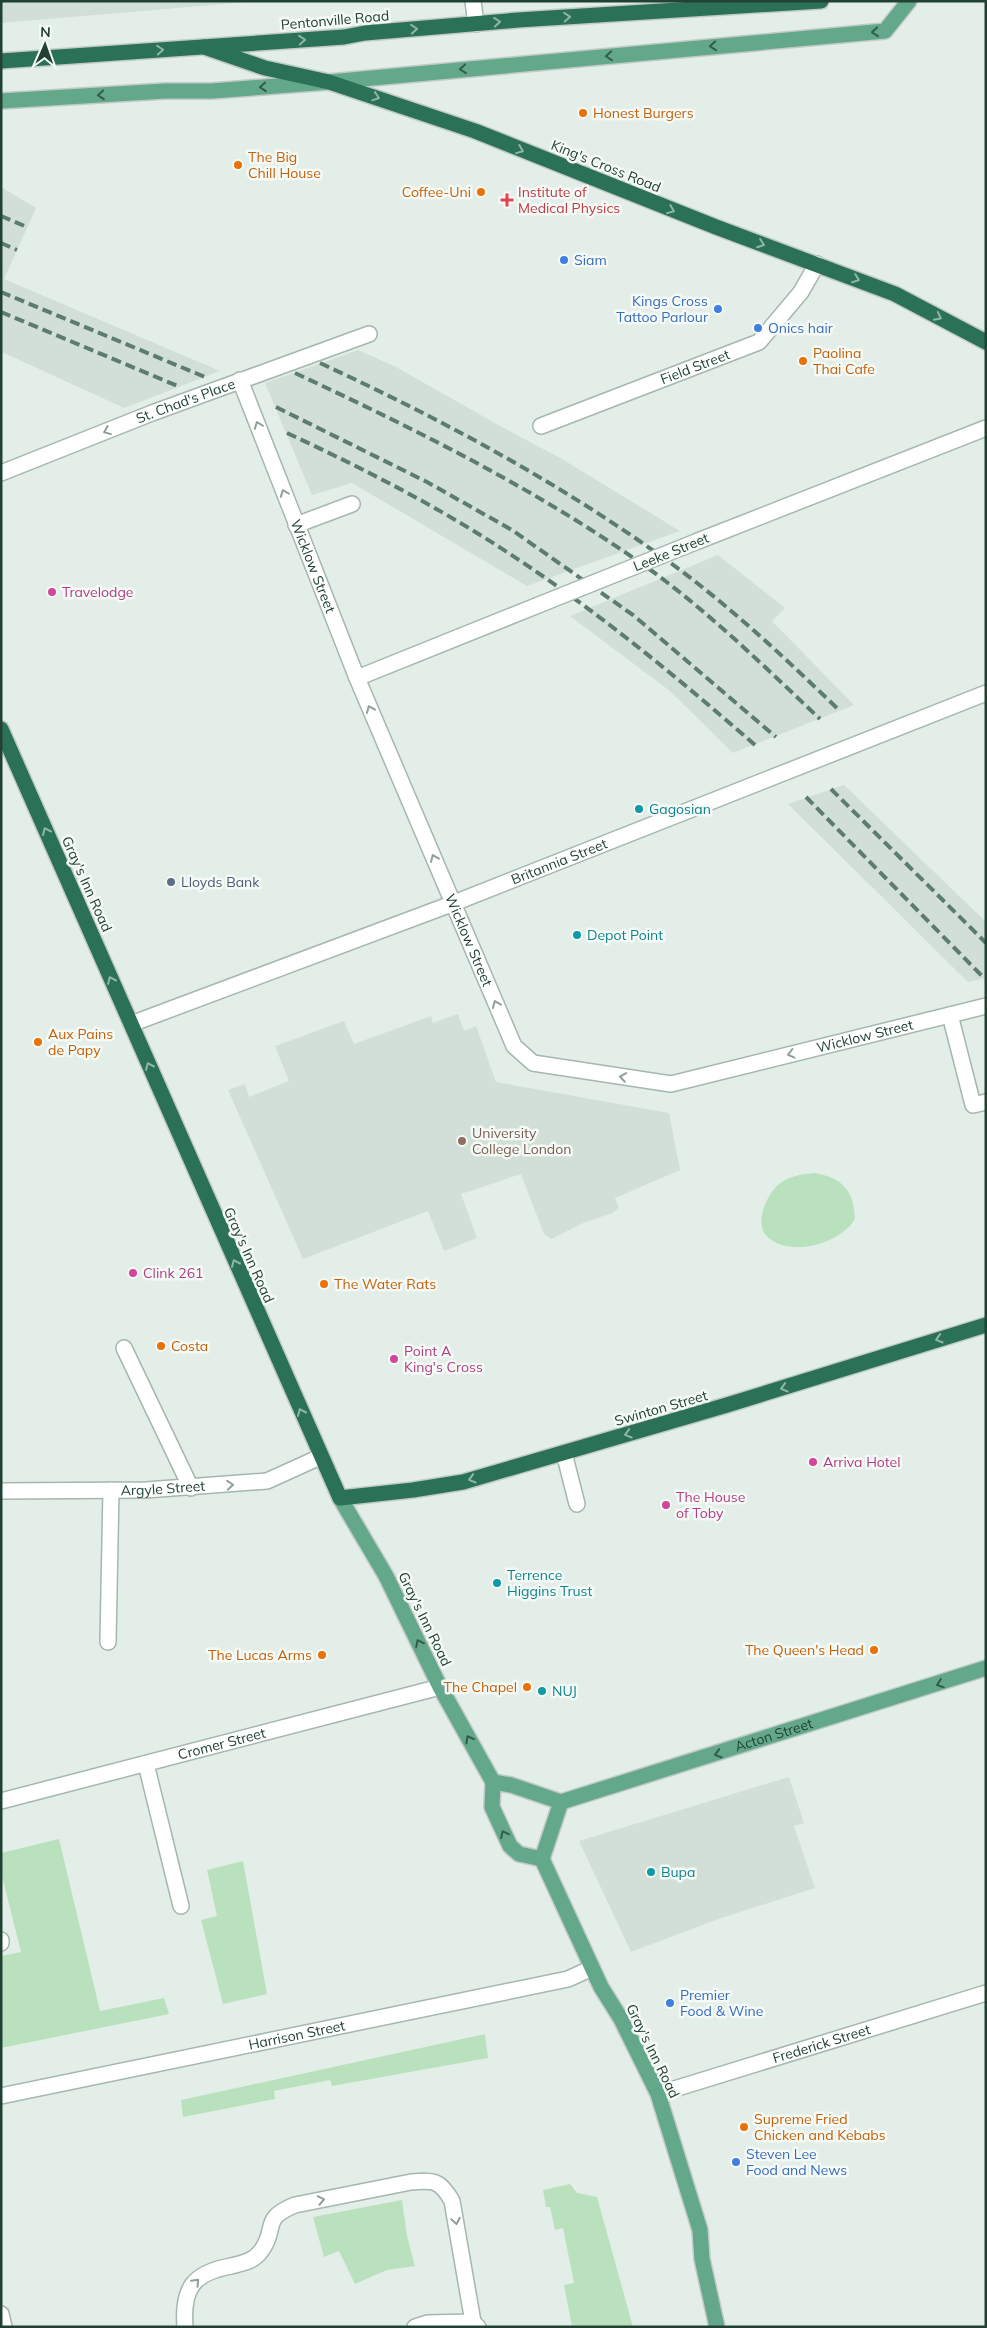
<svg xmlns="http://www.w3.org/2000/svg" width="987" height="2328" viewBox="0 0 987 2328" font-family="Mulish,sans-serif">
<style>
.built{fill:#d1dfd6}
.green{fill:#bae1be}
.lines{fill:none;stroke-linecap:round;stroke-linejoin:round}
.lane-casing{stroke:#a5b7ae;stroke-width:18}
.street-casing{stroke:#a5b7ae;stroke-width:18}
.primary-casing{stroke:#c1cac6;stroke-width:18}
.highway-casing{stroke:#c1cac6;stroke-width:18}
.lane{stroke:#fff;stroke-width:15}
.street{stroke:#fff;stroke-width:15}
.primary{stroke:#64a88b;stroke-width:15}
.highway{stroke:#2a7156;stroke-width:15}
.rail{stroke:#5c7d6e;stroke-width:4;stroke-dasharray:10 5;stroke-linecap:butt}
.street-bridge-casing{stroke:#a5b7ae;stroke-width:18;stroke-linecap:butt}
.street-bridge{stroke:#fff;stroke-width:15}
.oneway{stroke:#90b6a6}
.oneway2{stroke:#325c49}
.oneway3{stroke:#90a099}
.food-dot{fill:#e8710a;stroke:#f5faf6;stroke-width:2}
.health-dot{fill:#e0444e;stroke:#f5faf6;stroke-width:2}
.shop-dot{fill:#3f7fe0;stroke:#f5faf6;stroke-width:2}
.hotel-dot{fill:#d1479c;stroke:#f5faf6;stroke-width:2}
.culture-dot{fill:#0f9aa8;stroke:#f5faf6;stroke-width:2}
.service-dot{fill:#5c6f8a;stroke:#f5faf6;stroke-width:2}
.education-dot{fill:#8d6e63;stroke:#f5faf6;stroke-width:2}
.labels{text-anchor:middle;stroke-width:5;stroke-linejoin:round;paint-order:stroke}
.street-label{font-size:14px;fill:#214233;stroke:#f5faf6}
.food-label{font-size:14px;fill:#c56008;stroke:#f5faf6;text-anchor:start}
.health-label{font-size:14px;fill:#be3a42;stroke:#f5faf6;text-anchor:start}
.shop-label{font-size:14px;fill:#366cbe;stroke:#f5faf6;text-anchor:start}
.hotel-label{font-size:14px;fill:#b23c85;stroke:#f5faf6;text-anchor:start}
.culture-label{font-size:14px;fill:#0d838f;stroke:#f5faf6;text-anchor:start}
.service-label{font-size:14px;fill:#4e5e75;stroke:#f5faf6;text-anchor:start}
.education-label{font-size:14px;fill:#785e54;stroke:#f5faf6;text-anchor:start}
</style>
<rect width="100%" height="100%" fill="#e3eee8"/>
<g class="built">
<polygon points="1,1 259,1 1,23"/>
<polygon points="1,187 36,208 4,279 220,371 124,408 2,352"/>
<polygon points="358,350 396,367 500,426 562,459 680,531 527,586 352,483 312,495 265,383"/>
<polygon points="718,555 785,608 772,621 854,705 733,753 670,691 570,616"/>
<polygon points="844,785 986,922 986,978 968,982 788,804"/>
<polygon points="458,1014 464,1031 476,1026 496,1082 669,1113 680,1170 615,1198 619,1208 612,1213 583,1223 551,1239 544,1234 521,1174 461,1194 477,1238 444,1251 428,1211 303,1259 228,1090 245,1084 249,1097 289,1081 275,1046 344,1021 354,1044 426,1018 431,1016 433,1023"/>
<polygon points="789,1777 804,1823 794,1826 815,1888 721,1918 631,1952 579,1841"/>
</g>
<g class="green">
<path d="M815 1173C842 1178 854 1190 855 1219 841 1243 793 1257 770 1239 752 1227 766 1195 779 1184 789 1176 802 1174 815 1173Z"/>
<polygon points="59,1839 100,2011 164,1998 169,2014 1,2048 1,1956 21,1952 1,1872 1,1853"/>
<polygon points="243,1861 267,1994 223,2004 201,1920 217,1916 207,1870"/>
<polygon points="485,2034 488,2058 332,2086 330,2080 274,2091 275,2099 183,2117 181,2100"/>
<polygon points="570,2184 577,2193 597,2197 633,2327 572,2327 564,2285 574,2283 563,2228 555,2230 550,2207 546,2207 543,2190"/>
<polygon points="402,2200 407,2236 415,2266 387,2270 355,2284 339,2251 324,2257 313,2217"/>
</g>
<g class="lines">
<g class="lane-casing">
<g id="lane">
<polyline points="950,1015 973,1105 986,1102"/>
<polyline points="124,1348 191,1488"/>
<polyline points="564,1453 577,1504"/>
<polyline points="108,1642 111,1490"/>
<path d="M185 2327C182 2288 193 2273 231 2266 242 2263 253 2262 261 2251 278 2229 260 2219 295 2205L411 2182C434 2180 440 2180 452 2201L473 2322 427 2323 415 2327"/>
</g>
</g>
<g class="street-casing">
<g id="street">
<polyline points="473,1 476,24"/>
<path id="s1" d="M240 380 357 678 514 1046 533 1063 671 1084 986 1006"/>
<path id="s2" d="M541 426 759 342 801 292 817 264"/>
<path id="s3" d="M1 473 152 413 369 334"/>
<polyline points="296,525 352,504"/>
<polyline points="698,541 986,428"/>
<polyline points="357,678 536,606"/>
<path id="s4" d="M131 1024 454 903 986 693"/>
<path id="s5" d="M1 1491 146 1490 267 1481 320 1457"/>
<polyline points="146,1764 181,1906"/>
<path id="s6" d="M1 1801 440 1687"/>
<polyline points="1,1940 1,1943"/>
<path id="s7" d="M658 2094 986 1993"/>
<path id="s8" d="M1 2096 568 1979 592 1968"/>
<polyline points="1,2314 4,2327"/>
<polyline points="473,2322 478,2327"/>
</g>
</g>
<g class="primary-casing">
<g id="primary">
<polyline points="1,101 165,91 212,91 329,82 885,31 909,1"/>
<polyline points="340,1498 386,1576 440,1687 493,1782"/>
<path id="s9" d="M493 1782 511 1785 561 1802 986 1668"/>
<polyline points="493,1782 492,1807 510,1846 519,1854 542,1859"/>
<polyline points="542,1859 601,1987 621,2019 658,2094 700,2230 702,2259 717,2327"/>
<polyline points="542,1859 561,1802"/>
</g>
</g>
<g class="highway-casing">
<g id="highway">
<polyline points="204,47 265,68 329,82 475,131 716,227 895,294 986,342"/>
<polyline points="1,61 344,37 365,33 518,20 821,1"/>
<polyline points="1,729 340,1498 413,1490 463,1482 727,1405 986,1325"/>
</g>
</g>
<use href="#lane" class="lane"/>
<use href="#street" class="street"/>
<use href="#primary" class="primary"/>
<use href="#highway" class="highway"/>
<g class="rail">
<polyline points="1,216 27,227"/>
<polyline points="1,243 17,250"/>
<polyline points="1,292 205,377"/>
<polyline points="1,312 180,387"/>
<path d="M320 363C443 420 562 484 672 564 732 608 786 659 840 711"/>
<path d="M295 373C417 430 542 492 652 571 712 615 766 668 820 719"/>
<polyline points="276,407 427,482 512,530 633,615 776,737"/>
<path d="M287 433C364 469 439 507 510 554 597 611 677 677 755 745"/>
<polyline points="831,789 986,943"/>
<polyline points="806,797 984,978"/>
</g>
<g class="street-bridge-casing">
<polyline id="street-bridge" points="536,606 698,541"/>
</g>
<use href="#street-bridge" class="street-bridge"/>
</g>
<defs><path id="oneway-chevron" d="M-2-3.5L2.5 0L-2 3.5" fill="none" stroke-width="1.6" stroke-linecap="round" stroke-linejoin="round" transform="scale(1.25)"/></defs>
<g class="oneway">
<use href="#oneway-chevron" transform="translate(567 17) rotate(-4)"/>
<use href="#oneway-chevron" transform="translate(497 22) rotate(-5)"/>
<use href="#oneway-chevron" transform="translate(414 29) rotate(-5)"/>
<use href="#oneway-chevron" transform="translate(302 40) rotate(-4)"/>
<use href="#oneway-chevron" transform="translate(160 50) rotate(-4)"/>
<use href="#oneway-chevron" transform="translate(376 97) rotate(18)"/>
<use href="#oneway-chevron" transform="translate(520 150) rotate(22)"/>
<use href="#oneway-chevron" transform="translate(671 210) rotate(22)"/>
<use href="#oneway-chevron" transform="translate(761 244) rotate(20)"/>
<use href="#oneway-chevron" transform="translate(856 279) rotate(21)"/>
<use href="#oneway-chevron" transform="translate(938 317) rotate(28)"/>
<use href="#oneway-chevron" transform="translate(46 831) rotate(-114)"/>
<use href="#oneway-chevron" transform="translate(111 980) rotate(-114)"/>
<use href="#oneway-chevron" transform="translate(149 1066) rotate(-114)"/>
<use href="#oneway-chevron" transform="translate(235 1263) rotate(-114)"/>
<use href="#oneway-chevron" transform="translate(939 1339) rotate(163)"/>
<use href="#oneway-chevron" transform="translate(784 1388) rotate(163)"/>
<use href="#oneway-chevron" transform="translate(301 1412) rotate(-114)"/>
<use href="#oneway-chevron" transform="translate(628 1434) rotate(164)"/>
<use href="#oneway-chevron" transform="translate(472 1479) rotate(164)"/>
</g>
<g class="oneway2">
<use href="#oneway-chevron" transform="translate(875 32) rotate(175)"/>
<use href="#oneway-chevron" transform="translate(713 46) rotate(175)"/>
<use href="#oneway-chevron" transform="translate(609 56) rotate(175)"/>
<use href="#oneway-chevron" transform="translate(463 69) rotate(175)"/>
<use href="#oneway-chevron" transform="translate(263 87) rotate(176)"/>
<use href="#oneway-chevron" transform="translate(101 95) rotate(176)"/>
<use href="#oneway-chevron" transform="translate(419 1643) rotate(-116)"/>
<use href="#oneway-chevron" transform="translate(940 1684) rotate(161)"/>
<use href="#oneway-chevron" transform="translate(469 1739) rotate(-119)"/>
<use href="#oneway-chevron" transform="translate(718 1754) rotate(163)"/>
<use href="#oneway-chevron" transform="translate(504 1834) rotate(-116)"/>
</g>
<g class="oneway3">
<use href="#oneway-chevron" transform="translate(258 425) rotate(-111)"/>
<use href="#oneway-chevron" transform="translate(107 431) rotate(158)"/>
<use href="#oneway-chevron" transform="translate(284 493) rotate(-111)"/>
<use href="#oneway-chevron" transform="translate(370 709) rotate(-113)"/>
<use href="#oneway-chevron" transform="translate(434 858) rotate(-113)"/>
<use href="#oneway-chevron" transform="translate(496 1004) rotate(-113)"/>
<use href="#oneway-chevron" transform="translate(791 1054) rotate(166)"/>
<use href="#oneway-chevron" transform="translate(623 1077) rotate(-172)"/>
<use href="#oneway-chevron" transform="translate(230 1485) rotate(-5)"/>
<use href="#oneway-chevron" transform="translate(321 2200) rotate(-11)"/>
<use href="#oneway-chevron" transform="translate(456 2221) rotate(80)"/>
<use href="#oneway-chevron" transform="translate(196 2282) rotate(-47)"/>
</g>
<g class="food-dot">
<circle cx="583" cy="113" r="5"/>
<circle cx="238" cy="165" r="5"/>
<circle cx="481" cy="192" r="5"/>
<circle cx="803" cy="361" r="5"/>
<circle cx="38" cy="1042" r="5"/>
<circle cx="324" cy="1284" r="5"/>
<circle cx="161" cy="1346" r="5"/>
<circle cx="874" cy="1650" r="5"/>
<circle cx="322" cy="1655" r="5"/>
<circle cx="527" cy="1687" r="5"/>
<circle cx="744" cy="2127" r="5"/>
</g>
<path class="health-dot" d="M504.5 192.5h5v5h5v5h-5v5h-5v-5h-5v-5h5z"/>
<g class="shop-dot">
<circle cx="564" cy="260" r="5"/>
<circle cx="718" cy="309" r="5"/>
<circle cx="758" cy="328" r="5"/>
<circle cx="670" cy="2003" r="5"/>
<circle cx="736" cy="2162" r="5"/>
</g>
<g class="hotel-dot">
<circle cx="52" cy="592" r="5"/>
<circle cx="133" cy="1273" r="5"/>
<circle cx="394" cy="1359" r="5"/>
<circle cx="813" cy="1462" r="5"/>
<circle cx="666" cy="1505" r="5"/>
</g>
<g class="culture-dot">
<circle cx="639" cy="809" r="5"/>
<circle cx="577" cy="935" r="5"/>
<circle cx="497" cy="1583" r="5"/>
<circle cx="542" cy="1691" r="5"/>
<circle cx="651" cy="1872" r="5"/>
</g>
<circle class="service-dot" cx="171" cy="882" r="5"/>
<circle class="education-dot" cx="462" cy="1141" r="5"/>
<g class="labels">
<g class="street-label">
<text transform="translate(335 20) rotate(-5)" y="5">Pentonville Road</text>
<text transform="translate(606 166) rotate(22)" y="5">King's Cross Road</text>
<text dy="5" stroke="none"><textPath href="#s2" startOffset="165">Field Street</textPath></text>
<text dy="5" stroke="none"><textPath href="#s3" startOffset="198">St. Chad's Place</textPath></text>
<text transform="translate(671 552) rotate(-22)" y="5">Leeke Street</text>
<text dy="5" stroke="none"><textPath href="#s1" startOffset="200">Wicklow Street</textPath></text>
<text dy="5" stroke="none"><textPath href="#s4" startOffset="458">Britannia Street</textPath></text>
<text transform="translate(87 884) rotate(66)" y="5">Gray's Inn Road</text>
<text dy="5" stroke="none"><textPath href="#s1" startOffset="605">Wicklow Street</textPath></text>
<text dy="5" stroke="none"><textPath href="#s1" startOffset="1085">Wicklow Street</textPath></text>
<text transform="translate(249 1255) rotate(66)" y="5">Gray's Inn Road</text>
<text transform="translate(661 1408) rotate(-16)" y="5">Swinton Street</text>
<text dy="5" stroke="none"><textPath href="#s5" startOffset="162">Argyle Street</textPath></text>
<text transform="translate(425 1619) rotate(64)" y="5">Gray's Inn Road</text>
<text dy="5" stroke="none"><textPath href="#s9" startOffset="294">Acton Street</textPath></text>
<text dy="5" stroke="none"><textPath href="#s6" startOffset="228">Cromer Street</textPath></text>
<text dy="5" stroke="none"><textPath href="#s8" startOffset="302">Harrison Street</textPath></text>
<text dy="5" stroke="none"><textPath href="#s7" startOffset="171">Frederick Street</textPath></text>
<text transform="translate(653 2051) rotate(64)" y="5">Gray's Inn Road</text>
</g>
<g class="food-label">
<text x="593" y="118">Honest Burgers</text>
<text x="248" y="162">The Big<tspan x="248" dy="16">Chill House</tspan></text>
<text x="471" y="197" text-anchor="end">Coffee-Uni</text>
<text x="813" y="358">Paolina<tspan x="813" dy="16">Thai Cafe</tspan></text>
<text x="48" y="1039">Aux Pains<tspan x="48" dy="16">de Papy</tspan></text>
<text x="334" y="1289">The Water Rats</text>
<text x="171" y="1351">Costa</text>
<text x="864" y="1655" text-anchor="end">The Queen's Head</text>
<text x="312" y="1660" text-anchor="end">The Lucas Arms</text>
<text x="517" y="1692" text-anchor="end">The Chapel</text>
<text x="754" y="2124">Supreme Fried<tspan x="754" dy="16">Chicken and Kebabs</tspan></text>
</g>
<g class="health-label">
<text x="518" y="197">Institute of<tspan x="518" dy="16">Medical Physics</tspan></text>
</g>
<g class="shop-label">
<text x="574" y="265">Siam</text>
<text x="708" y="306" text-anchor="end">Kings Cross<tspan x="708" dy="16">Tattoo Parlour</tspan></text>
<text x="768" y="333">Onics hair</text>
<text x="680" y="2000">Premier<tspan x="680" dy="16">Food &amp; Wine</tspan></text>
<text x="746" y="2159">Steven Lee<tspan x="746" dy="16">Food and News</tspan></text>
</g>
<g class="hotel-label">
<text x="62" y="597">Travelodge</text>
<text x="143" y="1278">Clink 261</text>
<text x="404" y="1356">Point A<tspan x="404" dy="16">King's Cross</tspan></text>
<text x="823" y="1467">Arriva Hotel</text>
<text x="676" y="1502">The House<tspan x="676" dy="16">of Toby</tspan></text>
</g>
<g class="culture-label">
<text x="649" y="814">Gagosian</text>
<text x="587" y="940">Depot Point</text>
<text x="507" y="1580">Terrence<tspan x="507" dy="16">Higgins Trust</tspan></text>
<text x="552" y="1696">NUJ</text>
<text x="661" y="1877">Bupa</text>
</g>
<g class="service-label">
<text x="181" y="887">Lloyds Bank</text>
</g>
<g class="education-label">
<text x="472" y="1138">University<tspan x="472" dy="16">College London</tspan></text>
</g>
</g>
<rect width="987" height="2328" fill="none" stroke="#214233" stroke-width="5"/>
<g transform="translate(45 45) rotate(2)" stroke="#f5faf6" stroke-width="4" paint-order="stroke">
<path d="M0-4L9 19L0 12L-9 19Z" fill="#214233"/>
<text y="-8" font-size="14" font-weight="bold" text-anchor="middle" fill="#214233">N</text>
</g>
</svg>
